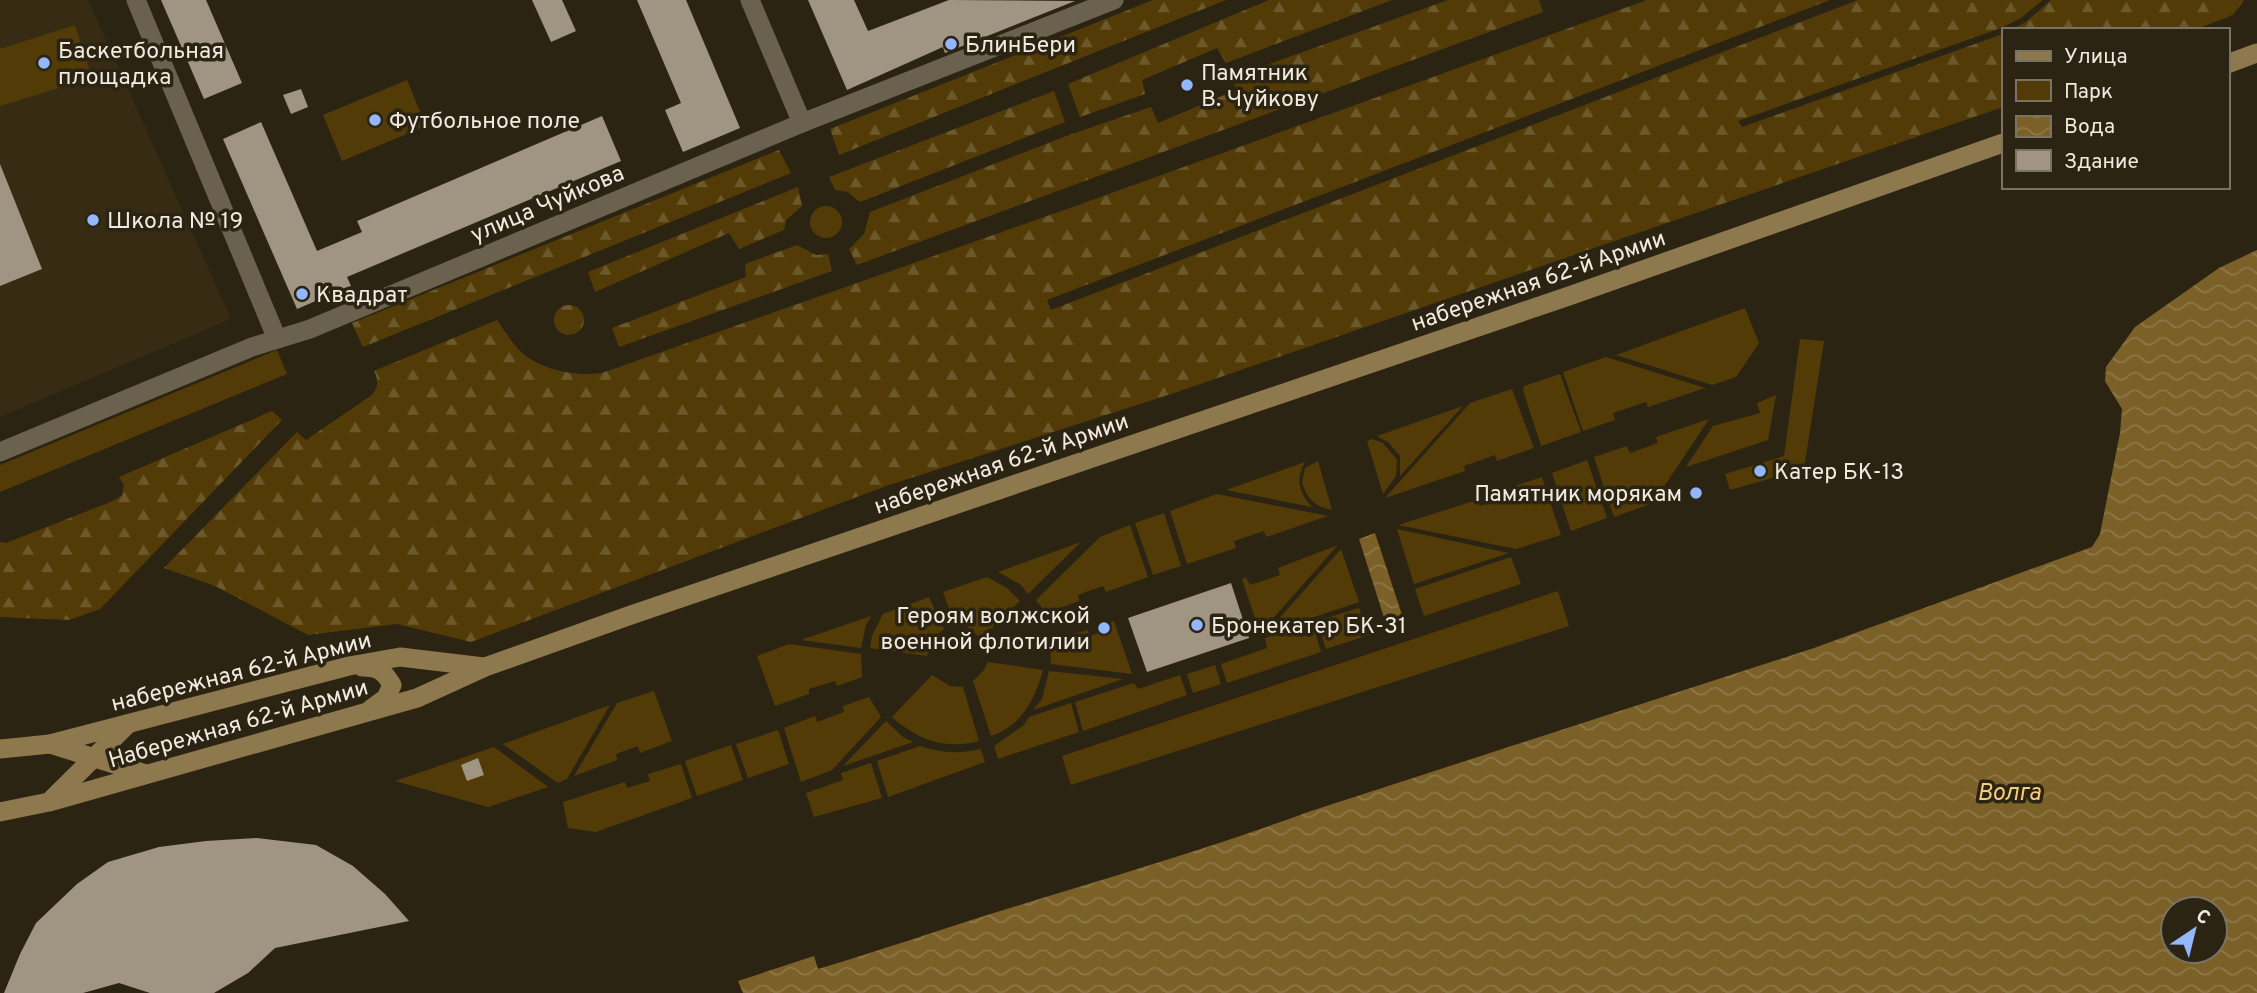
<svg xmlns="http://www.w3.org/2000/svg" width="2257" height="993" viewBox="0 0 2257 993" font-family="Overpass,sans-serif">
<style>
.built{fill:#372b14}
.green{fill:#523b07}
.forest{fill:url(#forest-firs)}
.water{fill:url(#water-waves);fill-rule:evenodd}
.building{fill:#9f9582}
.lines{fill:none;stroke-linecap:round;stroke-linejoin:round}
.minor{stroke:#6b614f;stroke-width:19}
.secondary{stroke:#8e784d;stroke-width:19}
.poi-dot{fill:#92b7fd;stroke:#2c2413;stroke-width:2.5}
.labels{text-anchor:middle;stroke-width:7;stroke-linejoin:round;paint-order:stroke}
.poi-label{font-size:23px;fill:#f0eae0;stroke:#2c2413;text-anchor:start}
.street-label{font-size:23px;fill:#f0eae0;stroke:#2c2413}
.water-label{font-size:24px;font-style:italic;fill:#f7cc7b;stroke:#2c2413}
</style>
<defs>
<pattern id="forest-firs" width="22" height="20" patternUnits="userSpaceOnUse" patternTransform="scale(1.75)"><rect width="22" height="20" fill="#523b07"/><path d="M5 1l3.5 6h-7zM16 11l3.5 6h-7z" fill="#6b582b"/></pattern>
<pattern id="water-waves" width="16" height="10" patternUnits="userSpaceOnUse" patternTransform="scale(1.75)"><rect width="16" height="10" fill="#7b6028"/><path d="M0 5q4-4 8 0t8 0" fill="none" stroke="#8e7747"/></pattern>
</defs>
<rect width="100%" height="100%" fill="#2c2413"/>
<polygon class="built" points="0,0 88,0 231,319 0,417"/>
<g class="green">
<polygon points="75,25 92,78 0,106 0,49"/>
<polygon points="407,80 426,126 342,161 323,115"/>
<circle cx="826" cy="222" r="16"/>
<polygon points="1745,308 1759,343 1736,377 1712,385 1616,355"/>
<polygon points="1800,339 1824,341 1804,469 1730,490 1725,474 1784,456"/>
<polygon points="277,350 287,374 0,492 0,465"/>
<polygon points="1606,357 1705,388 1648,407 1646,402 1613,413 1615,420 1583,431 1563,372"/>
<polygon points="1560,374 1581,432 1541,446 1523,390 1524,386"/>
<polygon points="1512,389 1534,448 1497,461 1495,455 1464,466 1465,471 1385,498 1470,403"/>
<polygon points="1776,395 1768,440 1686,467 1713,426 1760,413 1757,403"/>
<polygon points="1463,406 1400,476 1400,456 1389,443 1377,436"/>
<polygon points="1709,419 1653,503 1614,517 1594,457 1627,446 1630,453 1658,443 1656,437"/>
<polygon points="1372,439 1383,443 1397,460 1396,476 1383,494 1367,441"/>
<polygon points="1587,460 1607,518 1571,531 1552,473"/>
<path d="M1318 461 1332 510C1315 506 1308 500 1302 483L1305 468Z"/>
<path d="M1305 462C1295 480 1299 493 1312 507L1226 490Z"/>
<polygon points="1542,477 1561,535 1516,549 1398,525 1477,500 1480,506 1511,495 1509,488"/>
<polygon points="1217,494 1328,516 1266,537 1264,531 1234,541 1236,548 1187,564 1170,511"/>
<polygon points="1164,513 1181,566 1153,575 1135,523"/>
<polygon points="1130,525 1148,577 1106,592 1103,586 1078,595 1079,601 1046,613 1036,600 1100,537"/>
<polygon points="1397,529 1509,553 1414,584"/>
<polygon points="1081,542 1028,594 1020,584 998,572"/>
<polygon points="1338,545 1260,633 1242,579 1246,577 1250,585 1280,575 1278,568"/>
<polygon points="1341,549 1359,602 1266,633"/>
<polygon points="1511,557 1521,584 1424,616 1415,589"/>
<polygon points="987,577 1007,588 1020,601 981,638 967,627 955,624 943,592"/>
<polygon points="1558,591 1569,626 1071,785 1062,756"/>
<polygon points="929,597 944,629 932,639 927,656 870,648 872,636 883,614"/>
<polygon points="1359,608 1369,635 1326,649 1317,621"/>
<polygon points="871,616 866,625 861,648 801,640"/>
<polygon points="1114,621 1132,674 1051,664 1050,642 1087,630 1090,636 1112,628 1111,622"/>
<polygon points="1312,622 1321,652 1227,683 1221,664 1267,648 1265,638"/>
<polygon points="789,644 861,654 862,677 837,686 835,681 809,689 809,694 775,706 757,656"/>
<path d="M988 662 1043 670C1035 700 1021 726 991 736L973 681 983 671Z"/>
<polygon points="1215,665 1221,684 1193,693 1187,674"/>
<polygon points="1049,671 1123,679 1033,710 1042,699"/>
<path d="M932 675 950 686 963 687 979 741C945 750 918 740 892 717Z"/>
<polygon points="1180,675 1187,695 1083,731 1075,702 1134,683 1138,689"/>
<polygon points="654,691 672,741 640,753 638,746 616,754 617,760 574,776 617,703"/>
<polygon points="869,697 881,717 832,770 801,782 784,728 815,716 817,722 844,712 843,706"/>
<polygon points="1071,703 1079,732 998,759 994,746 1024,725 1029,717"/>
<polygon points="610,705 567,779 558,783 503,744"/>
<polygon points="886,721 903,737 913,742 843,766"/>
<polygon points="778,730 789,764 748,778 736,744"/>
<polygon points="731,745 743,780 697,796 685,761"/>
<path d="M920 746C939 753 960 754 981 749L985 762 888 797 877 761Z"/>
<polygon points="494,747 548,787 488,807 395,781"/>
<polygon points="871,763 882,798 814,817 806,793 843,780 841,773"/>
<polygon points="681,764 692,798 596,832 568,828 563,802 625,782 627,788 650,781 648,774"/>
</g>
<g class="forest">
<polygon points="1153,0 1226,0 839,155 830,129"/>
<polygon points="1269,0 1392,0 1226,63 1217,48 1142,80 1145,94 1080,117 1068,84"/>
<polygon points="1448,0 1539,0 1543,12 857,265 849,249 864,234 870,212 1069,135 1151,107 1158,123 1236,90 1233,77"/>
<path d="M1647 0H1830L1047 300 1051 310 1858 0H2043L2021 18 2001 28 1738 121 1742 127 2003 34V107L1174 393 886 486 471 642 397 624 308 635 215 586 164 568 297 432 306 440 372 395C378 387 379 381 374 371L497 320C504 330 512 343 521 352 541 370 577 377 602 373L1067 209Z"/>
<polygon points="2051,0 2244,0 2233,15 2194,30 2011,30 2026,22"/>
<polygon points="1054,91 1065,122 860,202 848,192 835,190 829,177"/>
<polygon points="779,150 791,173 363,347 352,323"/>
<polygon points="798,187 802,206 786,220 784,230 739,249 729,233 595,292 588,272"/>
<polygon points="797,245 816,255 828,254 832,271 619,347 612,328 746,277 745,264"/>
<circle cx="569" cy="320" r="15"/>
<polygon points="272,411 282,420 100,609 69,620 0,617 0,542 6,543 113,501 122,495 124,485 119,477"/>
</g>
<g class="water">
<path d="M2257 250V993H743L738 981 814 956 818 969C882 950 945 928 1010 908 1110 877 1210 848 1308 812L1814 648 2092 547 2100 534 2120 433 2122 409 2105 381 2106 367 2135 327 2219 268ZM2215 909V951H2173V909Z"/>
<polygon points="1375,533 1404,621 1387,627 1359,539"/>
</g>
<g class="building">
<polygon points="161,0 206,0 242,83 204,99"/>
<polygon points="532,0 562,0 576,31 551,42"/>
<polygon points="637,0 686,0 740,128 683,152 665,110 681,103"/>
<polygon points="808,0 854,0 868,31 949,0 1075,1 945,53 943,47 847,90"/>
<polygon points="301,89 308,107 291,114 283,95"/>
<polygon points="602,116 621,161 347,277 351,286 297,309 223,139 261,122 317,251 362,232 357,221"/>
<polygon points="0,164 42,269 0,286"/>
<polygon points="1231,583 1249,638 1147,672 1128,618"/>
<polygon points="478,758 484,775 467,781 461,765"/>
<polygon points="257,838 316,845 353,866 385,894 409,921 275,948 248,973 214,993 150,993 119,983 83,993 4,993 20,954 36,923 77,884 108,862 159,847 206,841"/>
</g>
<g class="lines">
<g class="minor">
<polyline points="136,0 277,339"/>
<polyline points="750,0 802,123"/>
<polyline points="0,452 252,347 310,329 802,123 1114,0"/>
</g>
<g class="secondary">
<polyline points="2227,64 2257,53"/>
<path d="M362 667C378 667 384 671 392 685L386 698 371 709"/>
<polyline points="50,744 146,774"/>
<polyline points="0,749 50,744 349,666 400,657 484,667"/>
<polyline points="52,799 128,724"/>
<polyline points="0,812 49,802 417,698 485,667 631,615 1569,296 2003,143"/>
</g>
</g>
<g class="poi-dot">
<circle cx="951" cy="44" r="7"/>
<circle cx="44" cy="63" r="7"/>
<circle cx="1187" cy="85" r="7"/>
<circle cx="375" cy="120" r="7"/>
<circle cx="93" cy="220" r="7"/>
<circle cx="302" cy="294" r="7"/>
<circle cx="1760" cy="471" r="7"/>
<circle cx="1696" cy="493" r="7"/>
<circle cx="1197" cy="625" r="7"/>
<circle cx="1104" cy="628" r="7"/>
</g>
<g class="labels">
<g class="poi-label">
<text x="965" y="52">БлинБери</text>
<text x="58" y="58">Баскетбольная<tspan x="58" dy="26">площадка</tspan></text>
<text x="1201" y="80">Памятник<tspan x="1201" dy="26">В. Чуйкову</tspan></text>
<text x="389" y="128">Футбольное поле</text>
<text x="107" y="228">Школа № 19</text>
<text x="316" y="302">Квадрат</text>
<text x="1774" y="479">Катер БК-13</text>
<text x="1682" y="501" text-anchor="end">Памятник морякам</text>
<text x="1090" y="623" text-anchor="end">Героям волжской<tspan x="1090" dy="26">военной флотилии</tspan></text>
<text x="1211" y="633">Бронекатер БК-31</text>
</g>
<g class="street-label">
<text transform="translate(547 203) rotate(-23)" y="8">улица Чуйкова</text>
<text transform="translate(1538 280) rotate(-19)" y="8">набережная 62-й Армии</text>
<text transform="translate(1001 463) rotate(-19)" y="8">набережная 62-й Армии</text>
<text transform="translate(241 671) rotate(-14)" y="8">набережная 62-й Армии</text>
<text transform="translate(238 723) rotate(-16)" y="8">Набережная 62-й Армии</text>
</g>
<g class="water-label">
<text x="2009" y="800">Волга</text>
</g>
</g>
<rect x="2002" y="28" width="228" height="161" fill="#2c2413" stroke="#7a7365" stroke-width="2"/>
<rect x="2016" y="51" width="35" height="10" fill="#8e784d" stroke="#7a7365" stroke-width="2"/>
<text x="2064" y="63" font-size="21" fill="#f0eae0">Улица</text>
<rect x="2016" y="80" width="35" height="21" fill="#523b07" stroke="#7a7365" stroke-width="2"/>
<text x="2064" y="98" font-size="21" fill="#f0eae0">Парк</text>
<rect x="2016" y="116" width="35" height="21" fill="url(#water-waves)" stroke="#7a7365" stroke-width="2"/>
<text x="2064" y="133" font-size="21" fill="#f0eae0">Вода</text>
<rect x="2016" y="150" width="35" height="21" fill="#9f9582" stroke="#7a7365" stroke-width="2"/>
<text x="2064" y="168" font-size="21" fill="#f0eae0">Здание</text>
<g transform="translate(2194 930) rotate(35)"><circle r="33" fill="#2c2413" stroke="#7a7365" stroke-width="2"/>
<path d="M0-5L12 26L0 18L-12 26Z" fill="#92b7fd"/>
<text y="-10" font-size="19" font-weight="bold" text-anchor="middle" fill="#f0eae0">С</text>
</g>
</svg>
